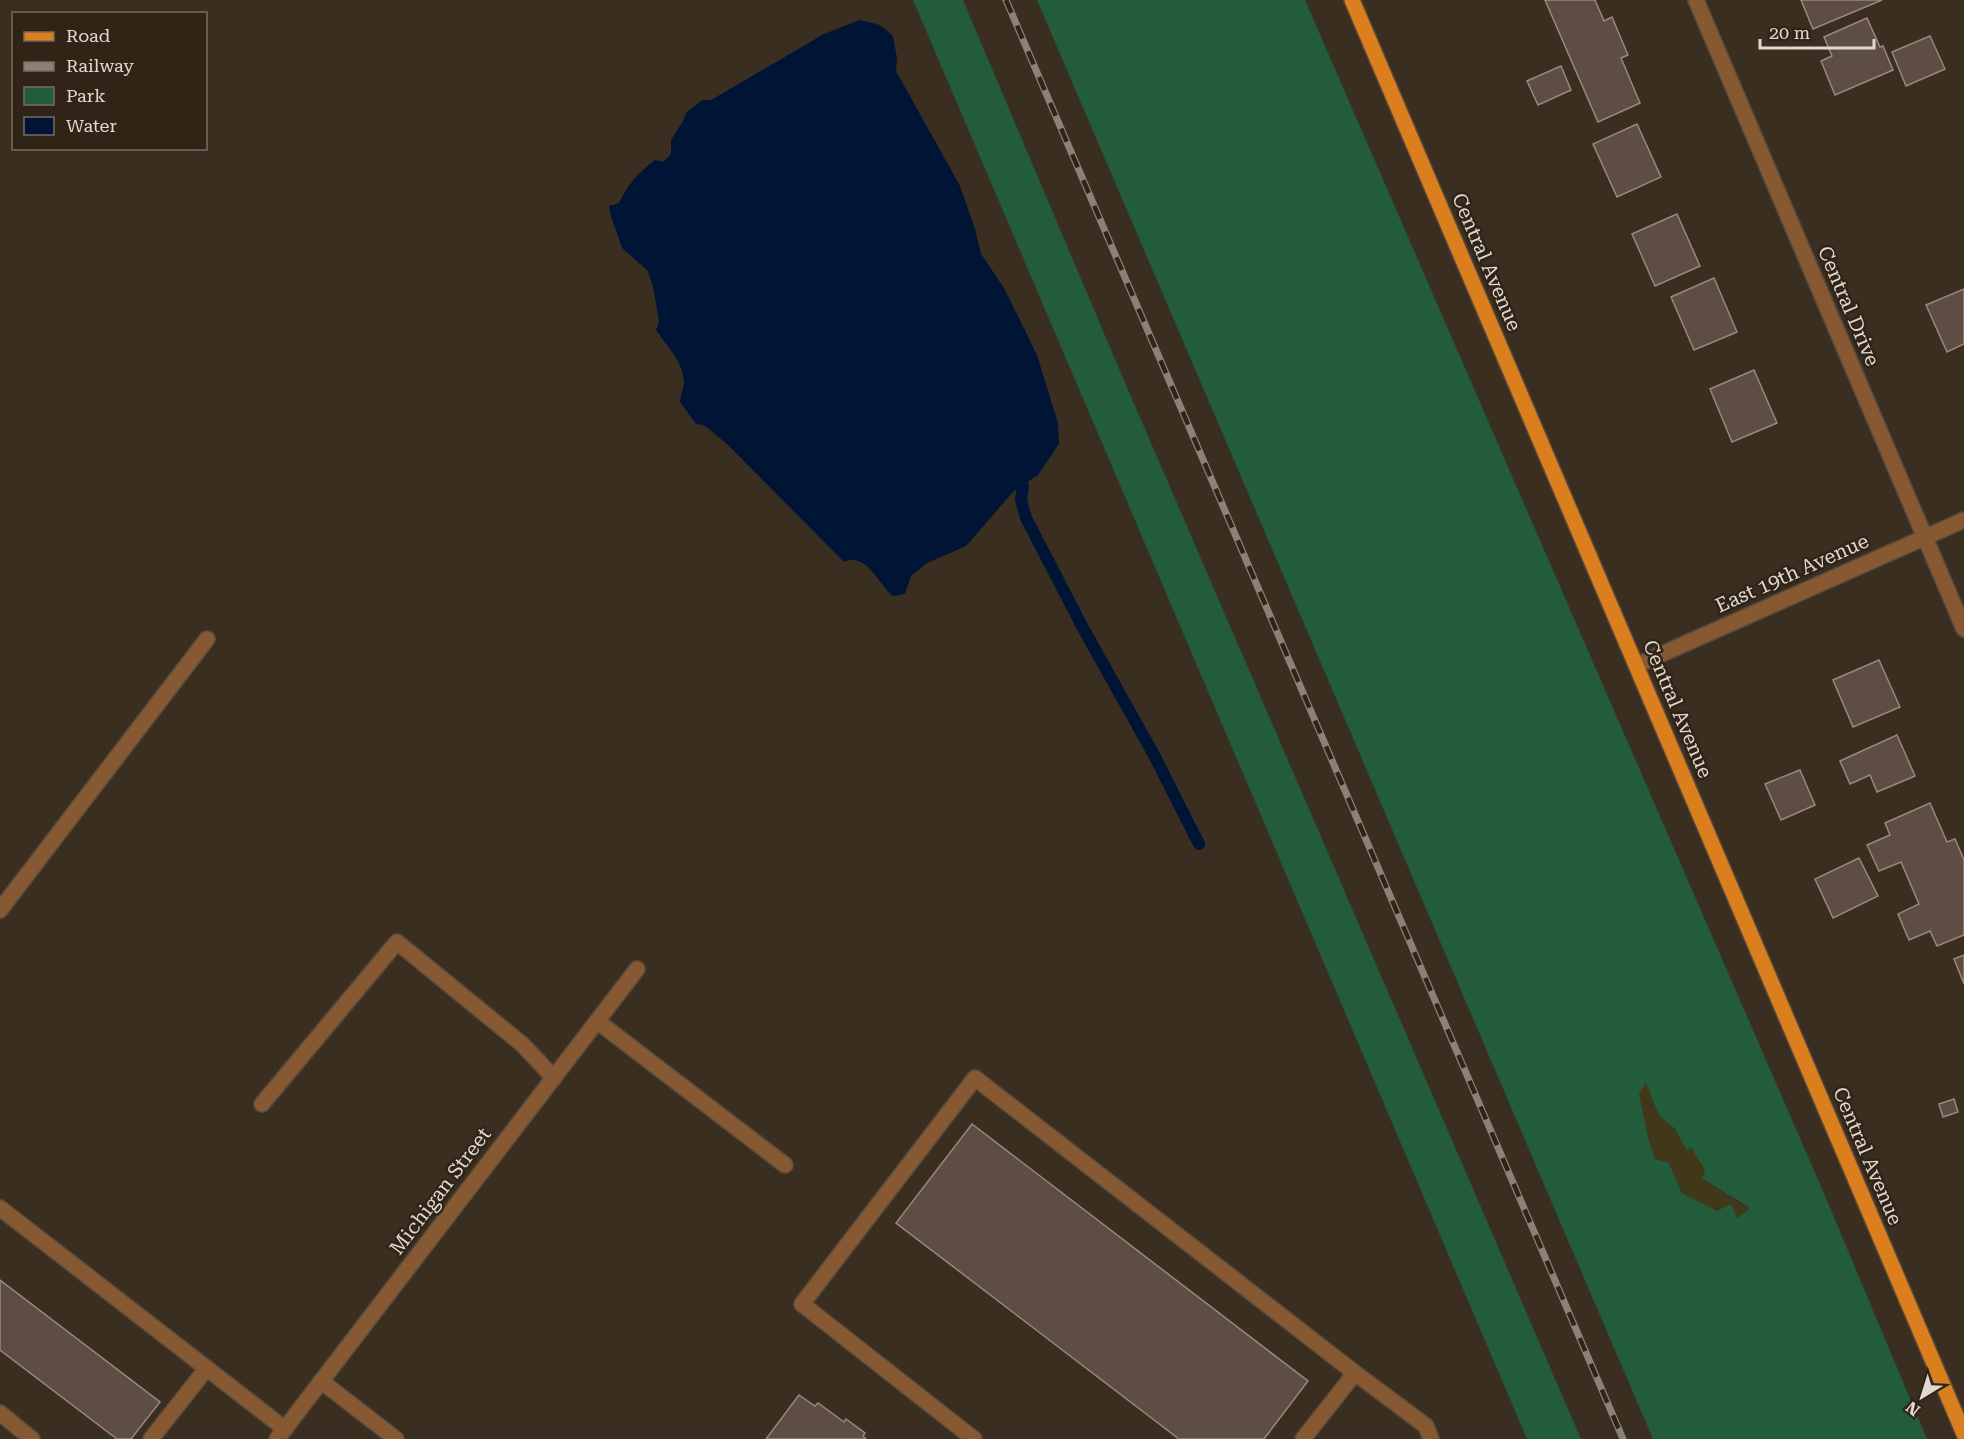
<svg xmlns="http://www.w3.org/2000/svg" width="1964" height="1439" viewBox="0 0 1964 1439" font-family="'Roboto Serif',serif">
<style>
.green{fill:#225c3a;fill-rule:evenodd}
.sand{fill:#403818}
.water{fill:#001535}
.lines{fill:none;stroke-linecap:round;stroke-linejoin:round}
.stream{stroke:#001535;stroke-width:12}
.building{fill:#5e4d43;stroke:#9b877c;stroke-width:1.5}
.minor-casing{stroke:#55493c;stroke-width:18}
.major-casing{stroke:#55493c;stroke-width:18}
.minor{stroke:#875933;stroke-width:15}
.major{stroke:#db7e1d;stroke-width:15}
.rail-casing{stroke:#8b8176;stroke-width:7}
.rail{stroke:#302417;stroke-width:4.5;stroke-dasharray:14;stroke-linecap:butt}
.labels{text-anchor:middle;stroke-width:5;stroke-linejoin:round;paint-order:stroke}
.street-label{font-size:20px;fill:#e0d9d0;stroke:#302417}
</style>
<rect width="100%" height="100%" fill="#3a2e20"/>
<g class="green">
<polygon points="913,0 963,0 1123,378 1581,1439 1527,1439"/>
<path d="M1037 0H1305L1823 1191 1927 1439H1653ZM1646 1084 1659 1116 1675 1129 1687 1151 1691 1148 1701 1178 1750 1208 1682 1193 1669 1163Z"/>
</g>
<polygon class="sand" points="1646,1083 1659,1116 1675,1129 1687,1151 1691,1147 1705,1170 1702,1179 1750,1209 1737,1218 1731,1204 1717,1211 1682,1193 1670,1163 1655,1159 1649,1141 1639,1094"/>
<path class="water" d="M860 20 880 25 893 36 897 58 896 71 960 186 975 229 981 254 1004 288 1037 355 1058 423 1059 444 1038 475 1013 492 966 546 927 563 911 576 905 594 893 596C878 584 867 552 844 562L728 445 704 425 696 424 680 402C680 396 684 388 684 382 683 361 667 347 656 330L659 322 654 291 648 271 622 248 611 216 609 206 619 203C627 185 639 172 655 160L663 162 671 154V140L683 121 686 113 702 100H711L824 34Z"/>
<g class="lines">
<polyline class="stream" points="1023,486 1021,500 1026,518 1083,628 1154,755 1199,844"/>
</g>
<g class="building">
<polygon points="1545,0 1595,0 1604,21 1612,17 1628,55 1621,58 1640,103 1598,122"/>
<polygon points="1801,0 1882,0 1813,29"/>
<polygon points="1867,18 1880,47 1883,46 1893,70 1835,95 1821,61 1832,56 1824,37"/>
<polygon points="1930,36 1945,69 1906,86 1892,52"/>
<polygon points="1561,66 1571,90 1538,105 1527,81"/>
<polygon points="1637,124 1661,177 1617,197 1593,144"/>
<polygon points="1677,214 1700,266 1655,286 1632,234"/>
<polygon points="1714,278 1737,332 1694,350 1671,297"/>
<polygon points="1964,289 1964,344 1947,352 1926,305"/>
<polygon points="1754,370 1777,423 1732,442 1710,389"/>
<polygon points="1879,660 1900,707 1853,727 1833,680"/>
<polygon points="1897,735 1915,776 1877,792 1870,775 1850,784 1840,761"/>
<polygon points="1800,770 1815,805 1781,820 1765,784"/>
<polygon points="1930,803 1947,842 1955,839 1964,860 1964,935 1937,946 1930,931 1909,940 1898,914 1919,904 1901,862 1879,871 1867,845 1890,835 1885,823"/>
<polygon points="1859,858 1878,896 1833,918 1815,879"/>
<polygon points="1964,955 1964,984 1954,959"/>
<polygon points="1954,1099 1958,1112 1943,1117 1939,1104"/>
<polygon points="972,1124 1308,1381 1264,1439 1179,1439 896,1223"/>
<polygon points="0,1280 160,1402 131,1439 117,1439 0,1350"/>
<polygon points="799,1395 815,1406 818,1403 844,1422 846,1419 865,1433 863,1436 866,1439 766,1439"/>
</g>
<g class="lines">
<g class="minor-casing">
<g id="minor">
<polyline points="1696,0 1964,629"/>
<polyline points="1637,665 1964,520"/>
<polyline points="0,910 207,639"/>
<polyline points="597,1021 785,1165"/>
<polyline points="262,1104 397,942 523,1045 554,1078"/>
<polyline points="0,1208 285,1429"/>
<polyline points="1355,1373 1426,1426 1431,1439"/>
<polyline points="321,1381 396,1439"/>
<polyline points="0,1413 32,1439"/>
<polyline points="151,1439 207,1368"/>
<polyline points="277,1439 637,969"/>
<polyline points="974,1439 802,1304 975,1078 1355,1373 1303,1439"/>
</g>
</g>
<g class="major-casing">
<polyline id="major" points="1352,0 1964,1434"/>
</g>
<use href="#minor" class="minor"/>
<use href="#major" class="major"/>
<g class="rail-casing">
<polyline id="rail" points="1006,0 1623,1439"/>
</g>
<use href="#rail" class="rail"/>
</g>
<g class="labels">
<g class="street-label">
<text transform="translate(1487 262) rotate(67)" y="7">Central Avenue</text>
<text transform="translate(1849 306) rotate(67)" y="7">Central Drive</text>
<text transform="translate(1792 573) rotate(-24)" y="7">East 19th Avenue</text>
<text transform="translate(1678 709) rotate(67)" y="7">Central Avenue</text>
<text transform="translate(1868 1156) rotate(67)" y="7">Central Avenue</text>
<text transform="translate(440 1191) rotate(-53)" y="7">Michigan Street</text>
</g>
</g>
<rect x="12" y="12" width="195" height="138" fill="#302417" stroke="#766c61" stroke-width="1.5"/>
<rect x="24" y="32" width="30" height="9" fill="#db7e1d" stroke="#766c61" stroke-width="1.5"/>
<text x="66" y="42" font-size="18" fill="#e0d9d0">Road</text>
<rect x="24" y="62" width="30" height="9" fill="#8b8176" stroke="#766c61" stroke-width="1.5"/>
<text x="66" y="72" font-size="18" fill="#e0d9d0">Railway</text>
<rect x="24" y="87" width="30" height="18" fill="#225c3a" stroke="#766c61" stroke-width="1.5"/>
<text x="66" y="102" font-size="18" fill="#e0d9d0">Park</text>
<rect x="24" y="117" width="30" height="18" fill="#001535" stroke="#766c61" stroke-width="1.5"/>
<text x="66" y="132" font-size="18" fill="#e0d9d0">Water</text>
<g transform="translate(1922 1397) rotate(218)" stroke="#302417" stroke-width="4.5" paint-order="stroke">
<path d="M0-4.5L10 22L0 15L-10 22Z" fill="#e0d9d0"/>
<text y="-9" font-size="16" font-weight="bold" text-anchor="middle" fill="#e0d9d0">N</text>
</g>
<path d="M1760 39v9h114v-9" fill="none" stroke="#e0d9d0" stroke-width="3"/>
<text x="1769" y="39" font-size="18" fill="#e0d9d0" stroke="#302417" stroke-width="4.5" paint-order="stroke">20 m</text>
</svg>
